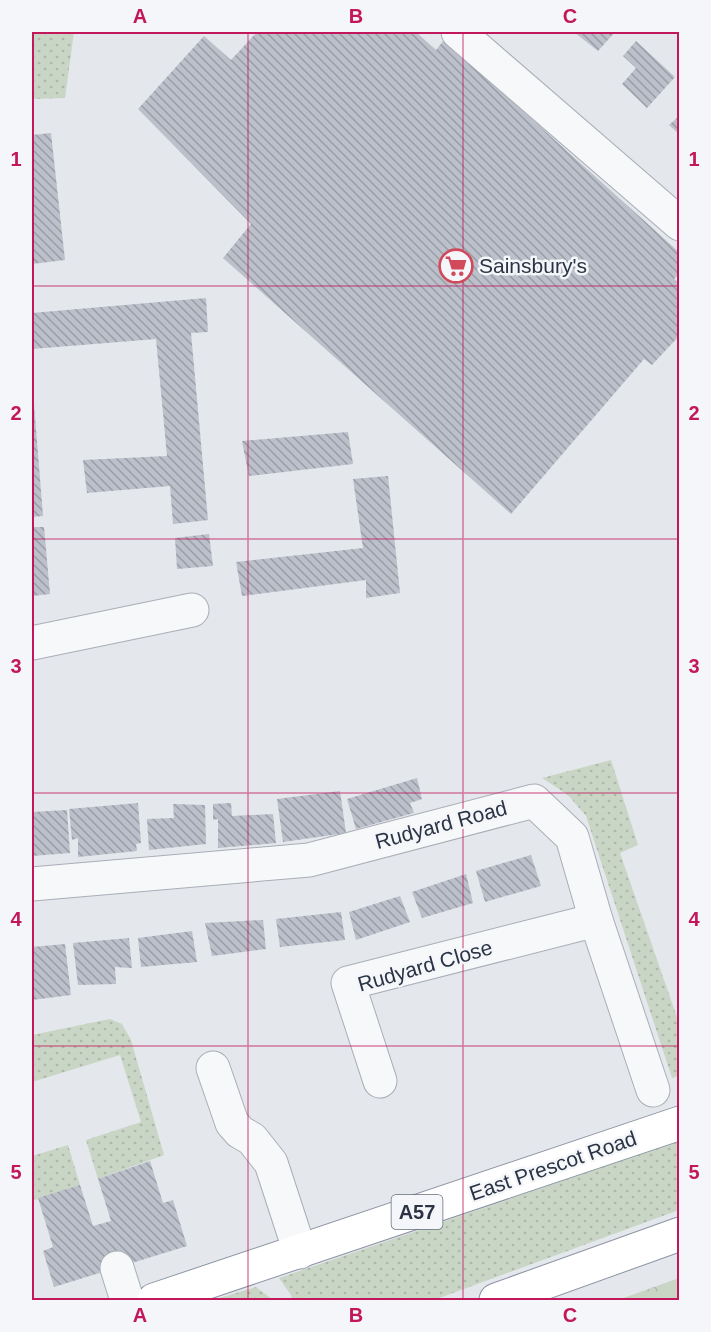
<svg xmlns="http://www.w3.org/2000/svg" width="711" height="1332" viewBox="0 0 711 1332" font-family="Helvetica,sans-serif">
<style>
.grass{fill:url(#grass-dots)}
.forest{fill:url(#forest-crowns)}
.building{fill:url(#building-back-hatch)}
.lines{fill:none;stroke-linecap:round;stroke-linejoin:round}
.minor-casing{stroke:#a9aeb7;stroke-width:35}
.highway-casing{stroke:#8b94a3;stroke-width:35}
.minor{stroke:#f7f8fa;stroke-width:33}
.highway{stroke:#fff;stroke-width:33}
.grid{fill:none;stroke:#c2185b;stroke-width:1.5;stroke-opacity:0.55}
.labels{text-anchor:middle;stroke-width:5;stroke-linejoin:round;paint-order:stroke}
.shield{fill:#f4f6f9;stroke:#676e7b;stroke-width:1.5}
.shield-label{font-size:20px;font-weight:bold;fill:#2b3445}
.poi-label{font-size:21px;fill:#2b3445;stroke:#f4f6f9;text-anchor:start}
.street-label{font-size:21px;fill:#2b3445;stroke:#f4f6f9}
.neatline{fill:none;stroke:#c2185b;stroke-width:2}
.grid-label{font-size:20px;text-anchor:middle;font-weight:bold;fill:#c2185b}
</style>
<defs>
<pattern id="grass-dots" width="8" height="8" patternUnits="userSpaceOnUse" patternTransform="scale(1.5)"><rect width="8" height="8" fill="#c9d6c5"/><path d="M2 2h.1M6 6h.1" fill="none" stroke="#adb8ab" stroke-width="1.8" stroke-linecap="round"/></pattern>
<pattern id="forest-crowns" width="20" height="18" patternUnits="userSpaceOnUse" patternTransform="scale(1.5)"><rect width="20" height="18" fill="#c9d6c5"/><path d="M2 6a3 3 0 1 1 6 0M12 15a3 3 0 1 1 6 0" fill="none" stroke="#adb8ab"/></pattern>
<pattern id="building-back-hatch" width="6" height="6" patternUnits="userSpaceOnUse" patternTransform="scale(1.5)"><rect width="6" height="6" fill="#bbc0ca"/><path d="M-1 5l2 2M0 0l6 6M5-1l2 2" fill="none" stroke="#989da6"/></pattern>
</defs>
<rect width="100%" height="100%" fill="#e4e7ec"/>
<g class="grass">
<polygon points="32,32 74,32 65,98 32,99"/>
<polygon points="611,760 638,845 620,853 679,1023 679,1076 672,1078 586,816 568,795 542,778"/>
<polygon points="110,1019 122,1024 131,1040 164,1155 98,1179 86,1140 141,1122 120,1055 32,1082 32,1035"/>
<polygon points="679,1141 679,1210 434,1300 292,1300 291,1295 279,1278"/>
<polygon points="68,1145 80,1185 32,1201 32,1156"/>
<polygon points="256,1287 273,1300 213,1300"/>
</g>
<polygon class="forest" points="679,1278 679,1300 618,1300"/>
<g class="building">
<polygon points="257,32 416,32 436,50 444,40 680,253 680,273 674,279 680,284 680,335 652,365 644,359 511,514 223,258 251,224 138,109 204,36 231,60"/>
<polygon points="574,32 615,32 598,51"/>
<polygon points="636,41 675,77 647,108 622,84 636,68 623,56"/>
<polygon points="680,115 680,135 669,125"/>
<polygon points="51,133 65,260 32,264 32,135"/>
<polygon points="206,298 208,332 191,333 208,520 173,524 170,486 87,493 83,460 167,456 156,339 32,349 32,313"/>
<polygon points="32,392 33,392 43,516 32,517"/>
<polygon points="348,432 353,464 249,476 242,441"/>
<polygon points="388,476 400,593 366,598 366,580 242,596 236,562 363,548 353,479"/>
<polygon points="32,527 44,527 50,594 32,596"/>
<polygon points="209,534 213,566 177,569 175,538"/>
<polygon points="417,778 422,799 410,803 414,813 356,829 347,799"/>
<polygon points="340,791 346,833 283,842 277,799"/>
<polygon points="138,803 141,843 136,844 137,851 78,857 78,838 72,840 69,809"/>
<polygon points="231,803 232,816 273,814 276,843 218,848 218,819 213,820 213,804"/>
<polygon points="173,804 205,805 206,844 149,850 147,819 174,818"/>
<polygon points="67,810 70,853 32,856 32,812"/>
<polygon points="531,855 541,886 485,902 476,871"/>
<polygon points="466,874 473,903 422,918 412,892"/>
<polygon points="400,896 410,922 356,940 349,912"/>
<polygon points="341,912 345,940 280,947 276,919"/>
<polygon points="263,920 266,949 212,956 205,923"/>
<polygon points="192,931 197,962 141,967 138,938"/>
<polygon points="129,938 132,968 115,967 116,984 78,985 73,943"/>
<polygon points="65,944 71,995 32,1000 32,947"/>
<polygon points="150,1161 163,1203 173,1200 187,1246 54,1287 43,1251 53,1247 38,1198 80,1185 93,1226 111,1221 98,1179"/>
</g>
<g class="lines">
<g class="minor-casing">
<g id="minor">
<polyline points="458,32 680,224"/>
<polyline points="32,643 192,610"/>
<polyline points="32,884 309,860 534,801 572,837 596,920 653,1090"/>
<polyline points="213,1068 232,1123 240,1132 252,1139 271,1163 300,1252"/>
<polyline points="380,1081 348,983 596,920"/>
<polyline points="117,1268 127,1300"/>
</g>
</g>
<g class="highway-casing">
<g id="highway">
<polyline points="154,1300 680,1123"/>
<polyline points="496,1300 680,1234"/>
</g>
</g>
<use href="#minor" class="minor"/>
<use href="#highway" class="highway"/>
</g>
<path class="grid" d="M248 32V1300M463 32V1300M32 286H680M32 539H680M32 793H680M32 1046H680"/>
<defs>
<g id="supermarket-ring" transform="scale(1.725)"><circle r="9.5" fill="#f4f6f9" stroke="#d1495b" stroke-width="1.5"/><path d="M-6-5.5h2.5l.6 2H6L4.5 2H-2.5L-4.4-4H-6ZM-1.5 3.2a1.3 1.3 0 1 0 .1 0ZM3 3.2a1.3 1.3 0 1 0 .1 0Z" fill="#d1495b"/></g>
</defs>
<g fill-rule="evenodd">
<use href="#supermarket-ring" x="456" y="266"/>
</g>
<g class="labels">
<rect class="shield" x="391.5" y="1195" width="51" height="34" rx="4.5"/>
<g class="shield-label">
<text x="417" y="1219">A57</text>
</g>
<g class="poi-label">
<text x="479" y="273">Sainsbury's</text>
</g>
<g class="street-label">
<text transform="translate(441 825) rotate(-15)" y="7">Rudyard Road</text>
<text transform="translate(425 966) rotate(-16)" y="7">Rudyard Close</text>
<text transform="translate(553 1166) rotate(-19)" y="7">East Prescot Road</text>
</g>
</g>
<rect width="711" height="1332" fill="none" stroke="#f4f6f9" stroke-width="66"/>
<rect x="33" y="33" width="645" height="1266" class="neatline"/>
<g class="grid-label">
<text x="140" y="23">A</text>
<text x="356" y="23">B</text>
<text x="570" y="23">C</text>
<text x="16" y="166">1</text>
<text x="694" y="166">1</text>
<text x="16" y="420">2</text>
<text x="694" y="420">2</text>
<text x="16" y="673">3</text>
<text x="694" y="673">3</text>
<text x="16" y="926">4</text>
<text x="694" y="926">4</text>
<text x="16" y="1179">5</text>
<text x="694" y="1179">5</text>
<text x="140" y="1322">A</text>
<text x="356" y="1322">B</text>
<text x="570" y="1322">C</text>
</g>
</svg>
